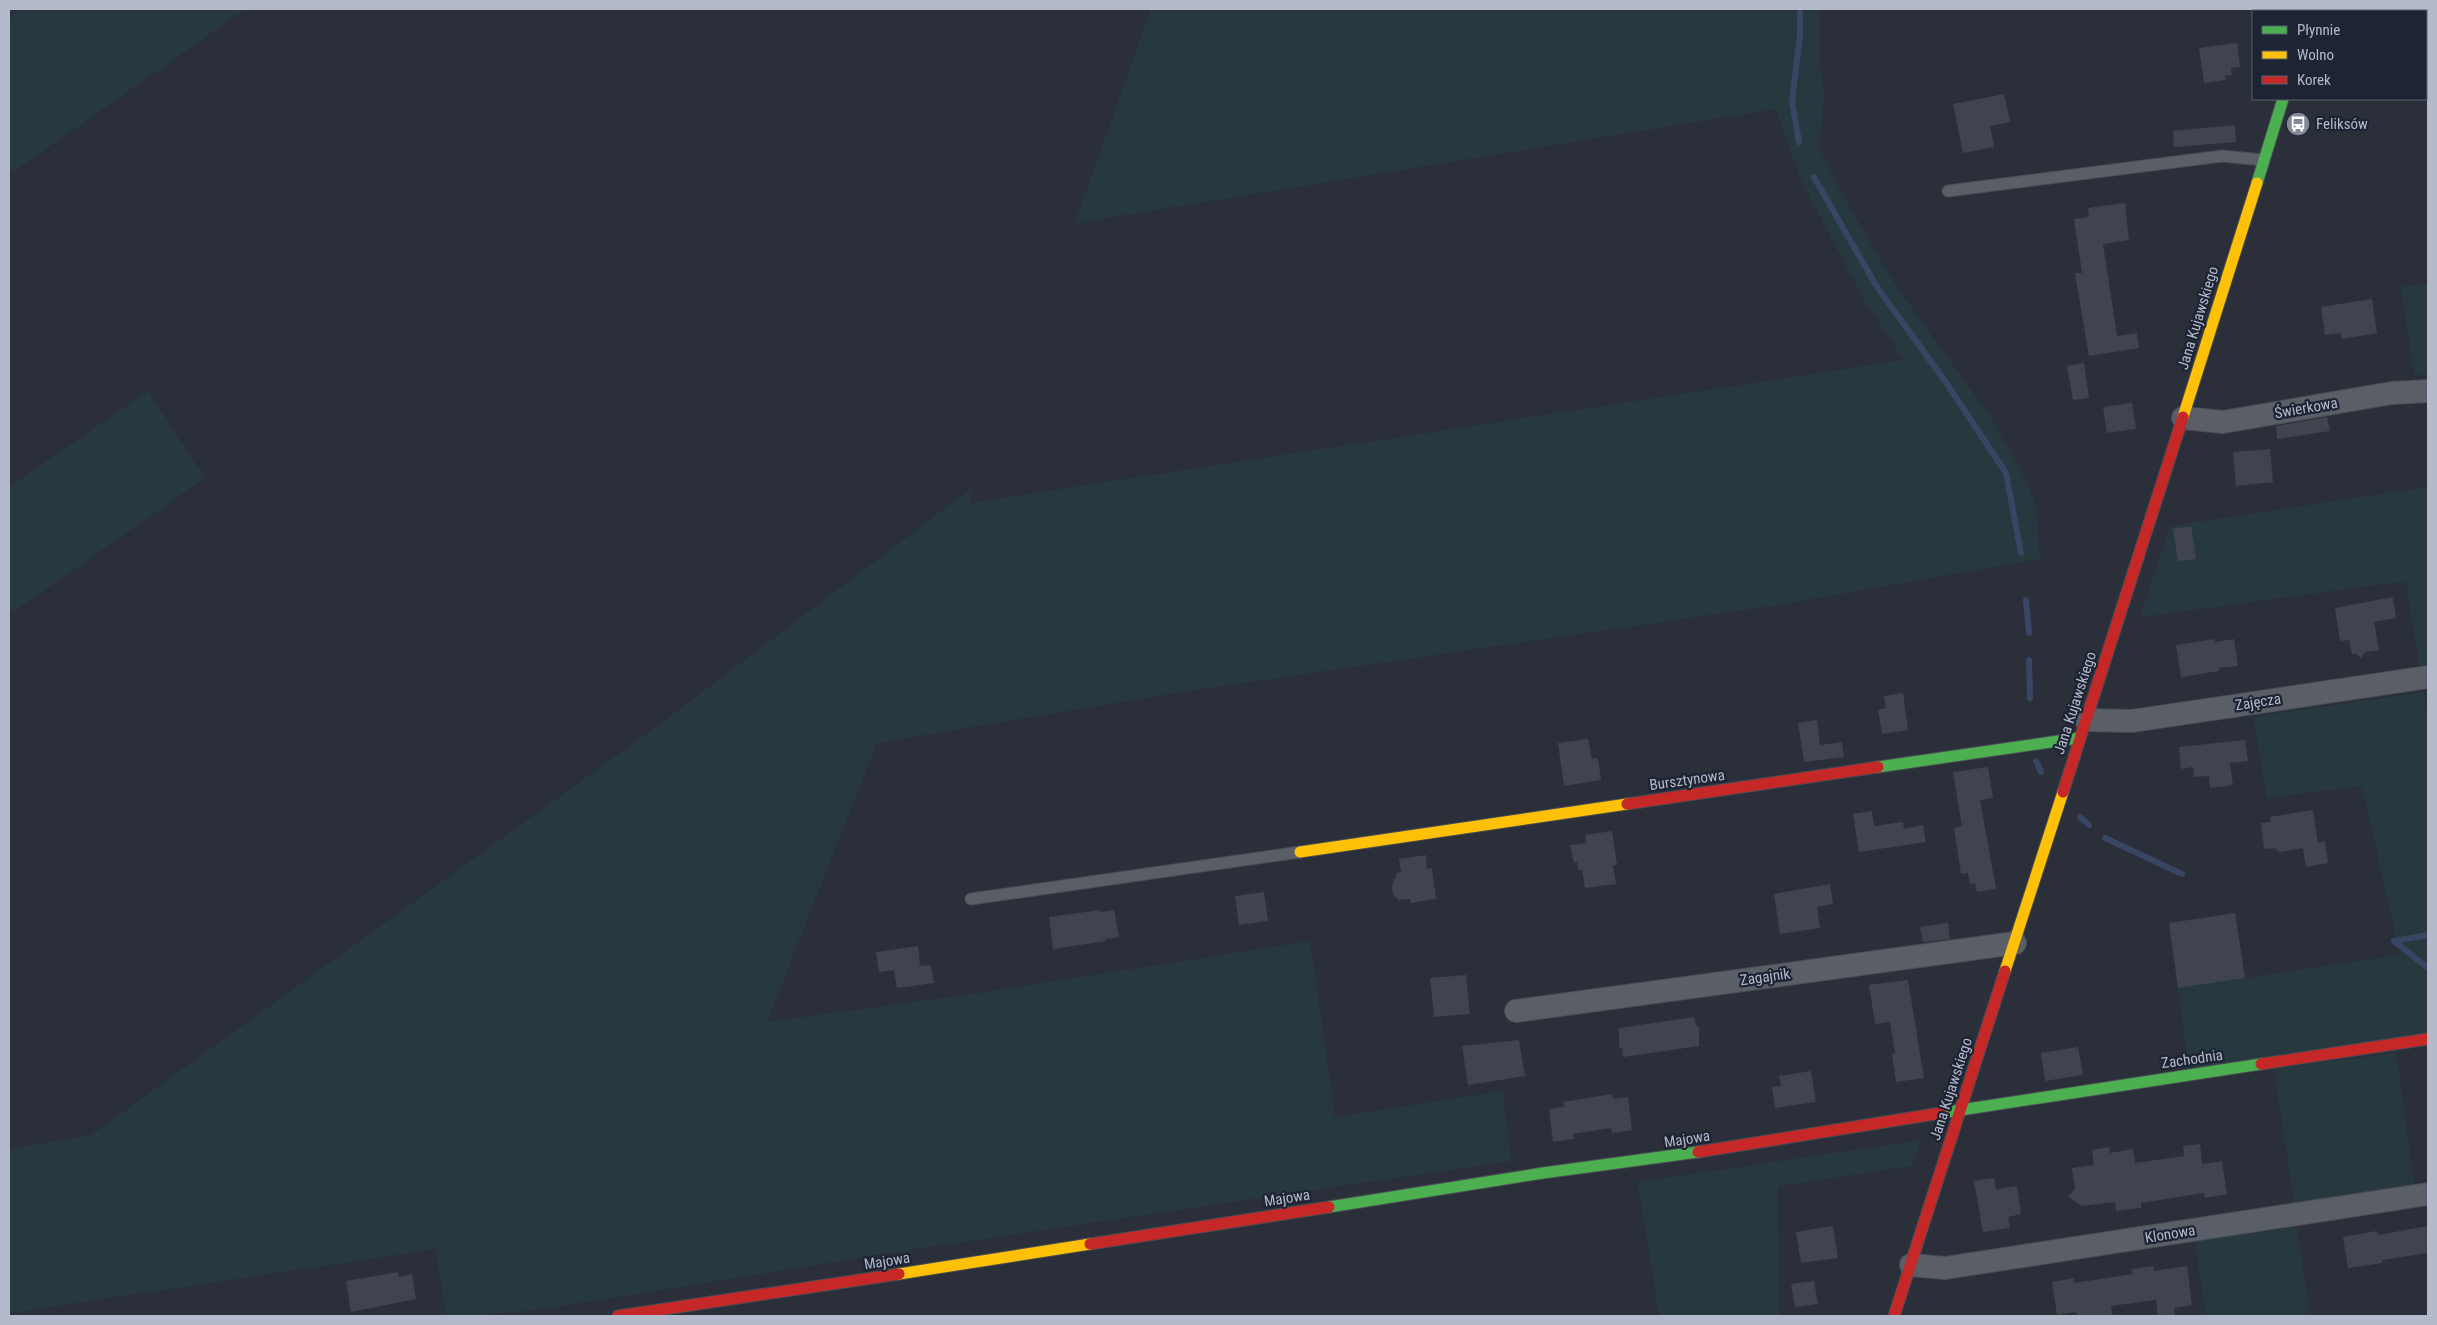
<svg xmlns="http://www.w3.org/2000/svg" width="2437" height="1325" viewBox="0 0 2437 1325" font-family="'Roboto Condensed',sans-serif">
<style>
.green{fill:#27393f}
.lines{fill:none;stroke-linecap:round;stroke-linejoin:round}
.stream{stroke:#384664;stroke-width:6}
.building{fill:#40444e}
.lane-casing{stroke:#484c53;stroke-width:13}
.street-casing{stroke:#484c53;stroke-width:24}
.fast-casing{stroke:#484c53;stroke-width:13}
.slow-casing{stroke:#484c53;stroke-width:13}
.jam-casing{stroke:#484c53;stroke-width:13}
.lane{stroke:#5a5e67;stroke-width:11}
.street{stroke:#5a5e67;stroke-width:22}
.fast{stroke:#4caf50;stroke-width:11}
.slow{stroke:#ffc107;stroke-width:11}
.jam{stroke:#c62828;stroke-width:11}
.labels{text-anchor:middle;stroke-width:4.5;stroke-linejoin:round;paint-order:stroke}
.poi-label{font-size:15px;fill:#b4baca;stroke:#1d2434;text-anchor:start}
.street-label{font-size:15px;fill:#b4baca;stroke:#1d2434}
</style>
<rect width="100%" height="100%" fill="#2a2f39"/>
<g class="green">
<polygon points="22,9 246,9 9,175 9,18"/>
<polygon points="1151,9 1820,9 1820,66 1824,97 1819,149 1845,199 1896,286 1992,419 2018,465 2035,501 2040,559 1778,605 1187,691 877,743 767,1022 979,993 1310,941 1335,1117 1503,1091 1511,1161 915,1249 543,1309 473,1316 446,1316 436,1249 9,1313 9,1149 91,1135 656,727 972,488 969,503 1904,360 1861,295 1800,178 1776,109 1075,223"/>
<polygon points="2428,283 2428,375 2414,375 2401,287"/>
<polygon points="148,391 205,478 9,615 9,487"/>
<polygon points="2428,487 2428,665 2419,666 2406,581 2140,617 2170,526"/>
<polygon points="2424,692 2428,726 2428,1033 2189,1071 2178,988 2400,955 2362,786 2267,798 2253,717"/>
<polygon points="2395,1053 2398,1063 2414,1184 2294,1203 2274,1068"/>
<polygon points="1922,1140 1912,1166 1778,1186 1779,1316 1659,1316 1638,1182"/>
<polygon points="2297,1227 2310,1316 2206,1316 2195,1241"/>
</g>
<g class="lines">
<g class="stream">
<polyline points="1799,142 1792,101 1800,36 1800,9"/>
<polyline points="1814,177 1877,287 1945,381 2006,473 2021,553"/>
<polyline points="2026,600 2029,633"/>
<polyline points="2029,660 2030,698"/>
<polyline points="2036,761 2041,772"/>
<polyline points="2080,817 2089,825"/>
<polyline points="2105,838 2182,874"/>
<polyline points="2394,941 2428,968"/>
<polyline points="2394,941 2428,935"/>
</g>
</g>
<g class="building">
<polygon points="2237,43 2240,67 2231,68 2232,75 2225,76 2226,80 2204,83 2199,48"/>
<polygon points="2004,94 2010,122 1990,126 1994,147 1963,153 1953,104"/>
<polygon points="2235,125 2236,142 2174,147 2173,131"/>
<polygon points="2125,203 2129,240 2103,244 2117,336 2137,333 2139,348 2089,356 2075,273 2082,273 2074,219 2089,217 2088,208"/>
<polygon points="2372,299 2377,333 2342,339 2341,333 2325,335 2321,307"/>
<polygon points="2084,363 2089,398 2073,400 2067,366"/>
<polygon points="2132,403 2136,429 2107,433 2103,407"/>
<polygon points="2327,417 2330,431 2277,439 2276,426"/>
<polygon points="2270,449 2273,482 2236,486 2233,452"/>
<polygon points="2191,526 2196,559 2178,561 2173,529"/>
<polygon points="2393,597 2396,618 2374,622 2379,650 2365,652 2361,658 2356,654 2352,654 2349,640 2340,641 2335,608"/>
<polygon points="2215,639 2215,642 2234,639 2238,666 2219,668 2219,671 2181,677 2176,645"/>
<polygon points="1903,693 1908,730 1882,734 1878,710 1886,708 1884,696"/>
<polygon points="1817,720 1820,745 1842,742 1844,757 1804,762 1798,723"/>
<polygon points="1588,739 1592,759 1598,758 1601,780 1564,786 1558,743"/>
<polygon points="2245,740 2248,761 2230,763 2233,785 2210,788 2209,776 2194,777 2193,767 2181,769 2179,747"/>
<polygon points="1988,767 1993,798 1980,800 1996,889 1977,892 1975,883 1970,884 1968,873 1961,874 1954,828 1962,826 1953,772"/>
<polygon points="2313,810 2318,843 2325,841 2328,863 2306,867 2303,848 2279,852 2275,848 2264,849 2261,823 2271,822 2270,817"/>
<polygon points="1872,811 1874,826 1903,822 1904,829 1923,825 1926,842 1859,852 1853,814"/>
<polygon points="1612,831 1617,865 1613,865 1616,884 1585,888 1582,870 1578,870 1577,862 1574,863 1570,845 1586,843 1585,835"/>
<polygon points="1426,855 1427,869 1432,868 1436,899 1411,903 1410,899 1399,900 1393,894 1392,886 1397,873 1401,872 1399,859"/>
<polygon points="1830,884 1833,904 1817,907 1820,928 1780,934 1774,894"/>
<polygon points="1264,892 1268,921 1239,925 1235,896"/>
<polygon points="1100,910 1101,912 1114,910 1119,937 1105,939 1106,941 1053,949 1049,917"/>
<polygon points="2235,913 2245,978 2178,988 2169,923"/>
<polygon points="1948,923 1950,939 1923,942 1920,927"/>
<polygon points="918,946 920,966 931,965 934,983 897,988 894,970 879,972 876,952"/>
<polygon points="1466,975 1470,1014 1434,1017 1430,978"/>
<polygon points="1908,980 1924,1078 1896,1082 1892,1054 1895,1053 1890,1022 1875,1024 1869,985"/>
<polygon points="1694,1017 1696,1025 1699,1027 1699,1046 1623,1057 1622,1048 1619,1047 1619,1028"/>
<polygon points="1519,1040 1525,1076 1468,1085 1462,1046"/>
<polygon points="2078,1047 2083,1075 2045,1081 2041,1053"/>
<polygon points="1811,1071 1816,1102 1775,1108 1772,1087 1781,1086 1779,1076"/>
<polygon points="1612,1094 1613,1099 1628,1097 1632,1130 1612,1133 1611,1128 1573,1134 1574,1139 1553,1142 1549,1109 1564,1107 1563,1102"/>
<polygon points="2200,1144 2202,1164 2222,1161 2227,1194 2205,1198 2204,1193 2141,1203 2141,1208 2116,1211 2115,1202 2082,1206 2068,1197 2075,1189 2072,1168 2094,1165 2092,1150 2109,1147 2110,1153 2133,1149 2135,1163 2184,1156 2183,1146"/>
<polygon points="1994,1178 1996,1189 2017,1186 2021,1214 2008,1217 2010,1228 1983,1232 1974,1181"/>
<polygon points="1833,1226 1838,1258 1801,1263 1796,1232"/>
<polygon points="2428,1226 2428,1253 2382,1260 2382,1263 2348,1268 2343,1237 2377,1231 2378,1235"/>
<polygon points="2153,1266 2154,1271 2187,1266 2192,1305 2174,1308 2175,1316 2158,1316 2156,1300 2111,1306 2113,1316 2077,1316 2076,1312 2057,1315 2052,1282 2074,1278 2074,1283 2133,1274 2132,1269"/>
<polygon points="398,1272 399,1277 412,1274 416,1299 351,1312 346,1281"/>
<polygon points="1814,1281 1818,1304 1795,1307 1791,1284"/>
</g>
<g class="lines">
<g class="lane-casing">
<g id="lane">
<polyline points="1948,191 2222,156 2263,160"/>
<polyline points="971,899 1300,852"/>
</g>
</g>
<g class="street-casing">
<g id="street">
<polyline points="2183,418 2223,422 2392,393 2428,391"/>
<polyline points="2086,720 2132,721 2428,677"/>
<polyline points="1516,1011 2015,943"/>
<polyline points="1911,1265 1945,1268 2428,1194"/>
</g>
</g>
<g class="fast-casing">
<g id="fast">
<polyline points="2310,9 2310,11"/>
<polyline points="2257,183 2283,99"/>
<polyline points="1878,767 2079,738"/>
<polyline points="1941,1113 2261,1064"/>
<polyline points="1329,1207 1543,1173 1698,1152"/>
</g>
</g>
<g class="slow-casing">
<g id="slow">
<polyline points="2183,417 2257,183"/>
<polyline points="1300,852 1627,804"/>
<polyline points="2005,971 2063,792"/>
<polyline points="899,1274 1090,1244"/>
</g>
</g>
<g class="jam-casing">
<g id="jam">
<polyline points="2063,792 2183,417"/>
<polyline points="1627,804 1878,767"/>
<polyline points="2261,1064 2428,1039"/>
<polyline points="1698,1152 1941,1113"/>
<polyline points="1090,1244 1329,1207"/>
<polyline points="618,1316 899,1274"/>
<polyline points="1894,1316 2005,971"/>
</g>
</g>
<use href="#lane" class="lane"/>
<use href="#street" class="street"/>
<use href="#fast" class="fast"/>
<use href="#slow" class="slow"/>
<use href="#jam" class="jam"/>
</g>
<defs>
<g id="bus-disc" transform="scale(1.25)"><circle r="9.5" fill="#848997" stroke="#1d2434"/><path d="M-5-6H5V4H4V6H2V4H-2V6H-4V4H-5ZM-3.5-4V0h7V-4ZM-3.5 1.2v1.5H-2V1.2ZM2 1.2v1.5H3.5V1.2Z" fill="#fff"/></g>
</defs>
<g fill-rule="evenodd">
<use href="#bus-disc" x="2298" y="124"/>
</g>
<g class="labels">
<g class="poi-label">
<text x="2316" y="129">Feliksów</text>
</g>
<g class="street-label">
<text transform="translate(2198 318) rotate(-73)" y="5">Jana Kujawskiego</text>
<text transform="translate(2306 408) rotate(-10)" y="5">Świerkowa</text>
<text transform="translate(2258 702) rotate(-9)" y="5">Zajęcza</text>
<text transform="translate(2075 703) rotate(-72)" y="5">Jana Kujawskiego</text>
<text transform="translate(1687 780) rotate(-8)" y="5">Bursztynowa</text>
<text transform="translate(1765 977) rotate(-8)" y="5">Zagajnik</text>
<text transform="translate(2192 1059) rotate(-8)" y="5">Zachodnia</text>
<text transform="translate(1951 1089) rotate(-72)" y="5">Jana Kujawskiego</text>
<text transform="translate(1687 1139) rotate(-9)" y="5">Majowa</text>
<text transform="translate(1287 1198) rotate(-9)" y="5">Majowa</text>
<text transform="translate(2170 1234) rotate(-9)" y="5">Klonowa</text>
<text transform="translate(887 1261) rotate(-9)" y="5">Majowa</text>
</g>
</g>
<rect width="2437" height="1325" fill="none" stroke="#b4baca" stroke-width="20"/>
<rect x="2252" y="10" width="175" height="90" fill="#1d2434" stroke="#596070"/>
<rect x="2262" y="26" width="25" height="8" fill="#4caf50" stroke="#596070"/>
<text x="2297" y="35" font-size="15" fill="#b4baca">Płynnie</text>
<rect x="2262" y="51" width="25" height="8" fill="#ffc107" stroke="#596070"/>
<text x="2297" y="60" font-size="15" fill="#b4baca">Wolno</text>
<rect x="2262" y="76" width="25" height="8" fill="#c62828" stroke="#596070"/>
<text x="2297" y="85" font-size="15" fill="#b4baca">Korek</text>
</svg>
